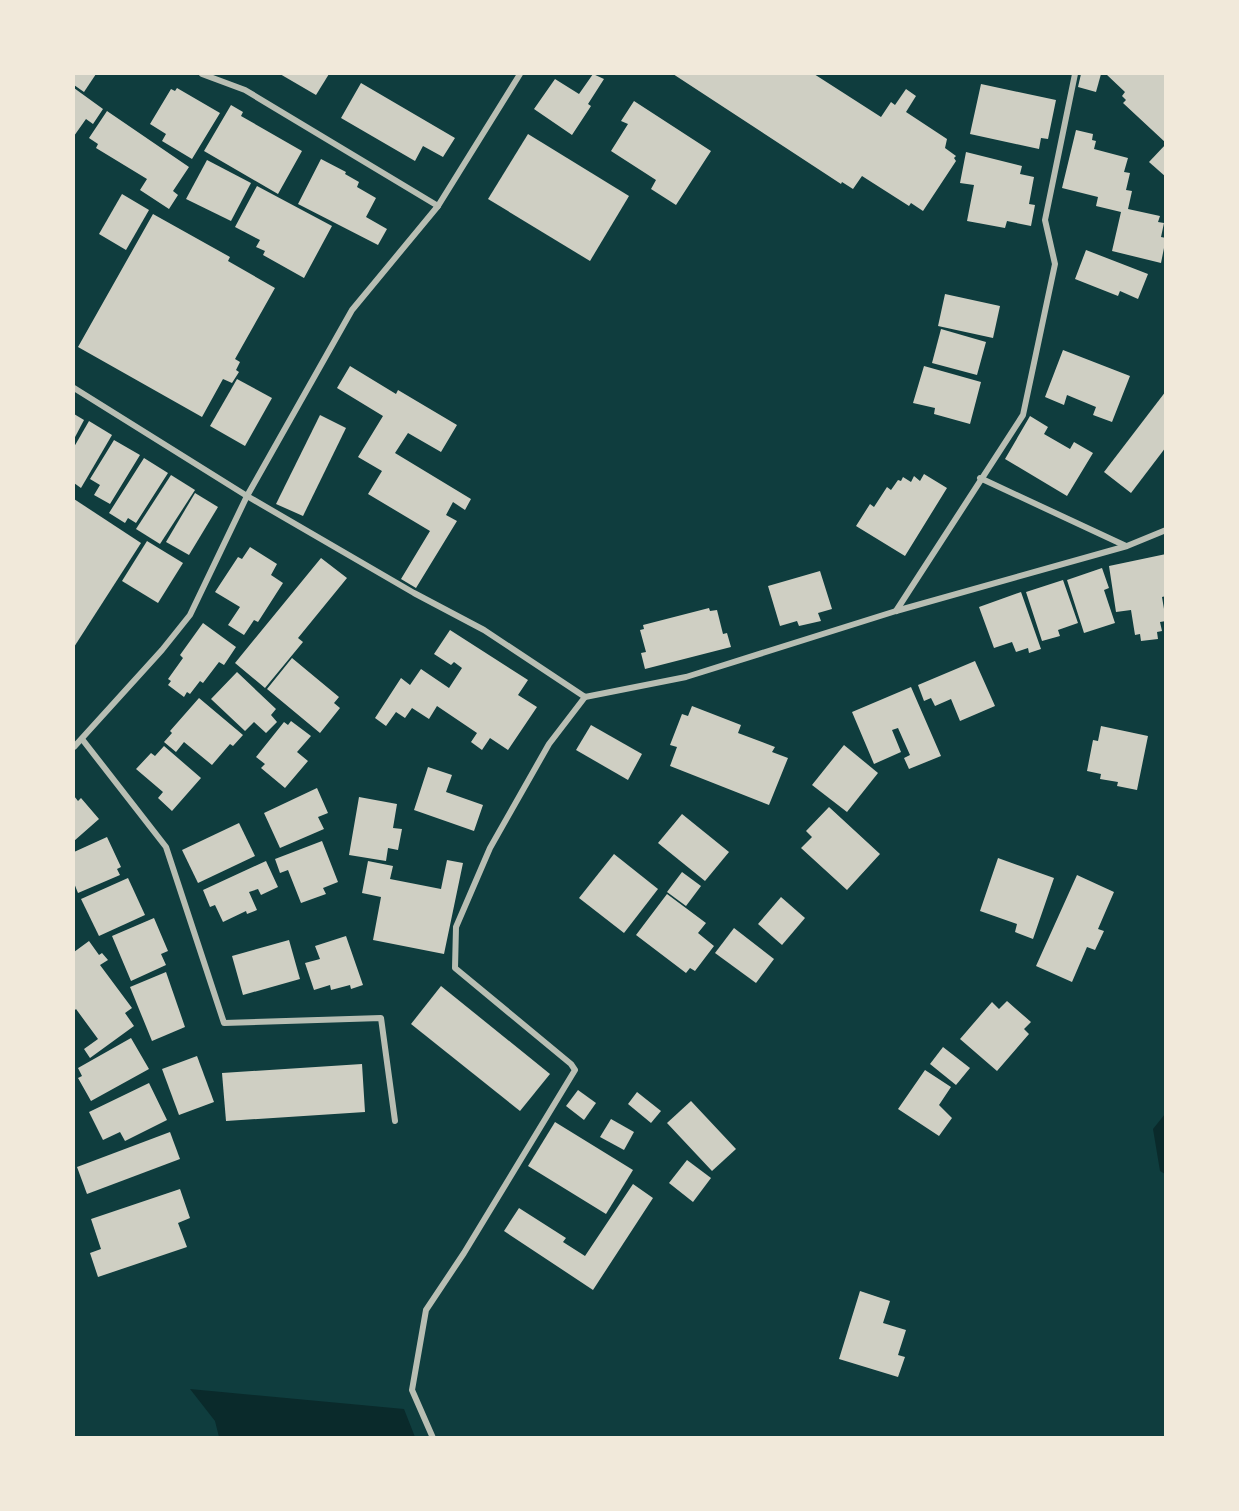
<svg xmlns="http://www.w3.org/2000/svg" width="1239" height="1511" viewBox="0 0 1239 1511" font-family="'Work Sans',sans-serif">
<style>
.water{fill:#0a2a2b}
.building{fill:#cfcfc3}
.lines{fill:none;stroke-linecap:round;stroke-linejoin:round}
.minor{stroke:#b8beb3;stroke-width:6}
</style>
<rect width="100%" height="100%" fill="#0f3d3e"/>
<g class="water">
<polygon points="1165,1114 1165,1174 1160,1171 1153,1129"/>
<polygon points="190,1389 404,1409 415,1437 219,1437 215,1421"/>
</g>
<g class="building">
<polygon points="74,74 96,74 84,92 74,85"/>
<polygon points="280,74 329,74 316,95"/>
<polygon points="593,74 604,79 588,104 591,106 572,135 534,109 555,79 579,94"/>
<polygon points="673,74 814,74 881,117 891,102 895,105 906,89 916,96 906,112 947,139 945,148 956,156 954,158 956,161 923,211 911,203 909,206 862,176 853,189 842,182 841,184"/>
<polygon points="1081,74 1101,74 1096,92 1078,87"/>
<polygon points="1106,74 1166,74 1166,143 1123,103 1126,100 1122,96 1125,92"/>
<polygon points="361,83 455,138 443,157 423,146 415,161 341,118"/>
<polygon points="981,84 1056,100 1048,139 1041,138 1039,149 970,134"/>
<polygon points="74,88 103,109 93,124 86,119 74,136"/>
<polygon points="177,88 220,113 192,159 162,141 166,134 150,124 171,89 175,91"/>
<polygon points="634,101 711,151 676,205 651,189 656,180 611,151 628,124 621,121"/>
<polygon points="231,105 243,112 241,116 302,151 278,194 204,151"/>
<polygon points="107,111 189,167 173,191 178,195 169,209 140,190 147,179 96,148 98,144 89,138"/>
<polygon points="1076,130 1093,134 1092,140 1096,141 1094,149 1128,158 1124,172 1130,173 1126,190 1132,191 1128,209 1160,216 1158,222 1164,223 1161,237 1166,238 1161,263 1112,251 1121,212 1096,206 1098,197 1062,188"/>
<polygon points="528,134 629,196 590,261 488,199"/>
<polygon points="1166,144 1166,177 1149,162"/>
<polygon points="966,152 1022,166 1020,174 1034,177 1029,204 1035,205 1031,226 1007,221 1005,228 967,221 974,185 960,183"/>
<polygon points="321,159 346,172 345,174 359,182 357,187 376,198 366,217 387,229 378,245 298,204"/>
<polygon points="207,160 251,183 231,221 186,199"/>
<polygon points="257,186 332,226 304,278 263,255 265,251 256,247 260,240 235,227"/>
<polygon points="122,194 149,210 126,250 99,234"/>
<polygon points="153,214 230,257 228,261 275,288 235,359 240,362 236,370 239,372 232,383 223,379 202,417 78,347"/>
<polygon points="1086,250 1148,274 1138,299 1120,291 1118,296 1075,279"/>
<polygon points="945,294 1000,306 993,338 938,326"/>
<polygon points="941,329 986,342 977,375 932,363"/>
<polygon points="1063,350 1130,376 1112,422 1093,415 1096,407 1067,395 1064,405 1045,397"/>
<polygon points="350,366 396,394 398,390 457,425 441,452 408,433 395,453 471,499 465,510 453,502 446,515 457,521 416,588 401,579 430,531 368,494 382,471 358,457 383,416 337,388"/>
<polygon points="924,366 981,382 970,424 934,414 935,408 913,403"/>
<polygon points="237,379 272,398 245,446 210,426"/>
<polygon points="1166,391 1166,447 1131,493 1104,472"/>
<polygon points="74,414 84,420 74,439"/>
<polygon points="320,415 346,428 303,516 276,504"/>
<polygon points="1030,416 1048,427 1044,434 1070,449 1074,442 1093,453 1067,496 1005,459"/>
<polygon points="89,421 112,435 81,488 74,483 74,447"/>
<polygon points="114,440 140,455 110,504 94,495 100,485 90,479"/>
<polygon points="144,458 168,473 136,523 128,518 125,523 109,513"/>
<polygon points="924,474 947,488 905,556 856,526 870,504 874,507 887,487 891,490 898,480 901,481 903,477 911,482 914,476 920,481"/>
<polygon points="171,475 195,490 160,544 136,529"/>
<polygon points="195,493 218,507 189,555 166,542"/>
<polygon points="74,499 141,543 74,647"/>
<polygon points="147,541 183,563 158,603 122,581"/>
<polygon points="250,547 277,564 271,575 283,583 258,622 254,620 244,635 228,625 240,607 215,592 238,557 242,559"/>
<polygon points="1166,554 1166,596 1162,597 1166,621 1160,622 1162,631 1157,632 1158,639 1141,641 1140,634 1135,635 1131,610 1116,612 1109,566"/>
<polygon points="321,558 347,578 298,638 303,642 265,688 235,663"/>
<polygon points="1102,568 1109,588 1104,590 1115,623 1084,633 1067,580"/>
<polygon points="820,571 832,609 818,613 821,621 799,626 797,621 780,626 768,586"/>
<polygon points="1063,580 1078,623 1058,630 1060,636 1042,641 1026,592"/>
<polygon points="1021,592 1041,649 1029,653 1028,648 1016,652 1012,642 994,648 979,607"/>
<polygon points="709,608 710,611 717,610 723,634 727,633 731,647 645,669 641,653 646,652 640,630 644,629 643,625"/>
<polygon points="203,623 236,647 224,665 219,662 203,683 200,681 190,694 187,692 184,697 168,685 171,681 168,679 183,658 180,655"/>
<polygon points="450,630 528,680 518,695 537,707 508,750 490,738 482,750 471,742 477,733 437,706 429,719 412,708 405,718 396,712 386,726 375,718 401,678 410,685 421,669 449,688 462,668 454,662 451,665 434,654"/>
<polygon points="292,658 339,697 334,703 340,708 320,733 267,689"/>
<polygon points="975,661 995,706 960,721 951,699 935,706 931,698 924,701 918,685"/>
<polygon points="237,672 276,709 271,715 277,722 266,733 254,722 245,731 211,699"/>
<polygon points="911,687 941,756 909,769 904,758 910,755 898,728 892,730 901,752 874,764 852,712"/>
<polygon points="199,698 243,735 233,746 230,744 212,765 184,742 176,752 164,742 172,733 170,731"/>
<polygon points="692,706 741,725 738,733 775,747 772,752 788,758 769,805 670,766 677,747 670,745 682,714 688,716"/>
<polygon points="291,721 311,736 297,752 308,761 285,788 261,768 265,764 256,757 284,722 288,725"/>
<polygon points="591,725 642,754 628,780 576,750"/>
<polygon points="1101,726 1148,736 1137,790 1117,786 1118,782 1100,779 1101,774 1087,771 1093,740 1098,741"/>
<polygon points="844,745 878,773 847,812 812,785"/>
<polygon points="164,746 201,778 172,811 158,798 163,792 136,769 151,753 155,756"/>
<polygon points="428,767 452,775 446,792 483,805 474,831 414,810"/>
<polygon points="317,788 328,813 318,817 324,829 280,848 264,813"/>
<polygon points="74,796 78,801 81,798 99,819 74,841"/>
<polygon points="359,797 397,804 393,828 402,829 398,850 388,848 386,861 349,855"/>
<polygon points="829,807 880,854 847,890 801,848 812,837 806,831"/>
<polygon points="682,814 729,852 705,881 658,843"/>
<polygon points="239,823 255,856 198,883 182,850"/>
<polygon points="107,837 121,867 117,869 120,875 78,893 74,883 74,852"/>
<polygon points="322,841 338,882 323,888 326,894 301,903 288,870 280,873 275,859"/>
<polygon points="614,854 658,889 624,933 579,898"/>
<polygon points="998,858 1054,878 1033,939 1015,932 1017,924 980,911"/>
<polygon points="447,860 463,863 444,954 373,940 381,897 362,893 368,861 393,866 390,879 441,889"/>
<polygon points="266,861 278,887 261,895 258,889 249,892 257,910 247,914 246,911 223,922 215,905 210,907 203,890"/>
<polygon points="682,872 701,886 686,906 667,892"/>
<polygon points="1077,875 1114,892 1098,929 1104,931 1095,950 1087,947 1072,982 1036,966"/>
<polygon points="128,878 145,915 99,936 81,899"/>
<polygon points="667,894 706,923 698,933 714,946 695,971 690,968 686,973 636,935"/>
<polygon points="781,897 805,918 782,945 758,924"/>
<polygon points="154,918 168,951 161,954 166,965 131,981 112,936"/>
<polygon points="734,928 774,959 756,983 715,953"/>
<polygon points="346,936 363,985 351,989 350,985 331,990 330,985 314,990 305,963 320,959 315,946"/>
<polygon points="289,940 300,979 243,995 232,956"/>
<polygon points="89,941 99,955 102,953 108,960 100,965 132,1008 125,1013 134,1026 90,1058 84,1049 98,1039 76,1009 74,1011 74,952"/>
<polygon points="166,972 185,1027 152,1041 130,987"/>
<polygon points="441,986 550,1074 520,1111 411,1024"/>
<polygon points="1007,1001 1031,1022 1024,1029 1029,1034 997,1071 960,1039 992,1002 999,1009"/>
<polygon points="131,1038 149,1069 91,1101 78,1078 82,1076 78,1068"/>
<polygon points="943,1047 970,1068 956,1085 930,1064"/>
<polygon points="197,1056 214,1102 179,1115 162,1069"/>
<polygon points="362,1064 365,1112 226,1121 222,1073"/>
<polygon points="925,1070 951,1087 939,1105 952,1118 939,1136 898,1109"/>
<polygon points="149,1083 167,1120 125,1141 120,1132 103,1140 89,1112"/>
<polygon points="578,1090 596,1103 584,1120 566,1106"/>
<polygon points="637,1092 661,1111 651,1123 628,1104"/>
<polygon points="691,1101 736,1149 712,1171 667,1123"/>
<polygon points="611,1119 634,1132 624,1150 600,1137"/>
<polygon points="555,1122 633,1170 606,1214 528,1166"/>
<polygon points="170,1132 180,1159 87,1194 77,1167"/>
<polygon points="687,1160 711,1178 693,1202 669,1183"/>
<polygon points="633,1184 653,1198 593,1290 504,1231 519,1208 566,1238 563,1242 585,1256"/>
<polygon points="180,1189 190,1218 178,1223 187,1247 98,1277 90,1253 101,1249 91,1219"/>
<polygon points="860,1291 890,1301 883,1323 906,1330 898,1355 905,1357 898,1377 839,1359"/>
</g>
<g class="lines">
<g class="minor">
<polyline points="202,74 245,90 438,206"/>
<polyline points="74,388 247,496 414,593 484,630 585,697 686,677 896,611 1127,546 1166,530"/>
<polyline points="980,478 1126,546"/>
<polyline points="896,611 1023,415 1055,264 1045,220 1075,74"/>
<polyline points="82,739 166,847 224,1023 381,1018 395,1121"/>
<polyline points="74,747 162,650 190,615 247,496 352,310 438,206 520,74"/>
<polyline points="433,1438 412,1390 426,1310 464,1253 575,1070 571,1064 455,968 456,927 490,848 549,744 585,697"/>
</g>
</g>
<rect width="1239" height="1511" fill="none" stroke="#f1e9da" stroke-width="150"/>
</svg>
